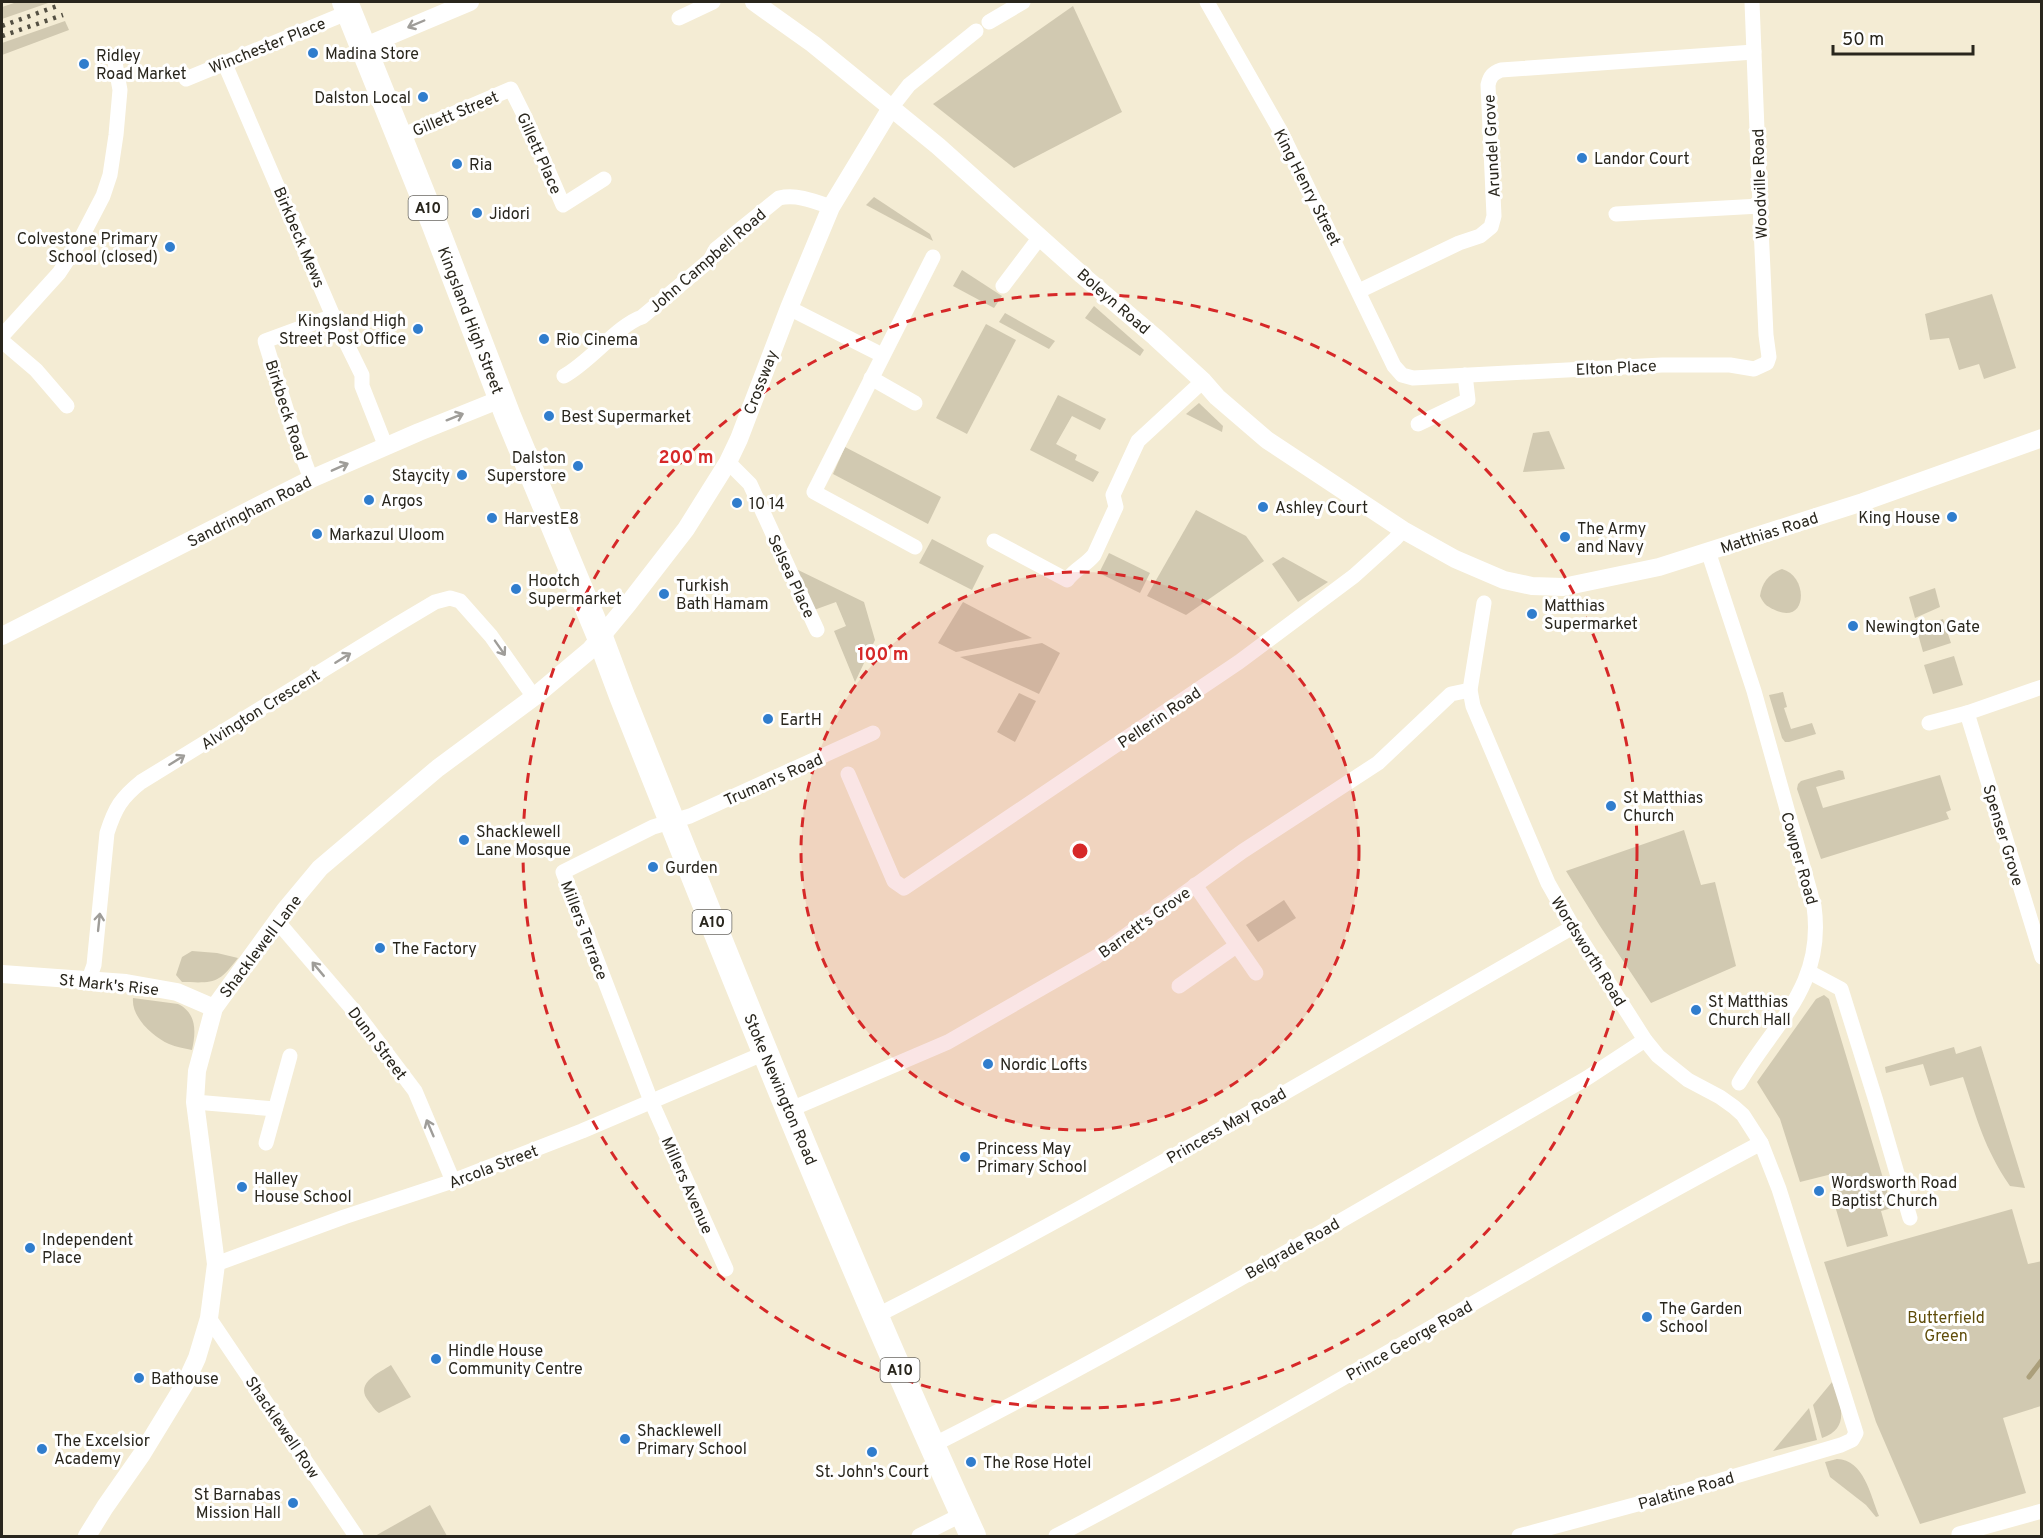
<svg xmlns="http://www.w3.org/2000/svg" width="2043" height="1538" viewBox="0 0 2043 1538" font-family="Overpass,sans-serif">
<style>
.green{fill:#d1c9b1}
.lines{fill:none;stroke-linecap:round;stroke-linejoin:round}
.stream{stroke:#ab9f7b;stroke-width:5}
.minor{stroke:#fff;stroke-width:15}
.tertiary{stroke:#fff;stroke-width:18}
.trunk{stroke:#fff;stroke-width:26}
.rail{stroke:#545043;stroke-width:4.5;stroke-dasharray:3 6;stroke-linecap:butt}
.oneway{stroke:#9f9d99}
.ring{fill:none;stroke:#d62828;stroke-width:3;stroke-dasharray:10 8}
.poi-dot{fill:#307dcd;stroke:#fff;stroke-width:2}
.labels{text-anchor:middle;stroke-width:6;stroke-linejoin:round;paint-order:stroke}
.shield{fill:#fff;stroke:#696761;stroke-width:1.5}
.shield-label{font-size:15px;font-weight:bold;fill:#29261d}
.street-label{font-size:16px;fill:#29261d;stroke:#fff}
.poi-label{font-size:16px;fill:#29261d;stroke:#fff;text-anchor:start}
.park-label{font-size:16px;fill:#5f4c0a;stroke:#fff}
.centre{fill:#d62828;stroke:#fff;stroke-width:3}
.ring-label{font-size:18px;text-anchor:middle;font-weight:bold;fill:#d62828;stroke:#fff;stroke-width:6;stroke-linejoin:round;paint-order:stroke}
</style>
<rect width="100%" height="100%" fill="#f4ecd4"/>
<g class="green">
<polygon points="17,2 51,2 2,19 2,7"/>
<polygon points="1073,6 1122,112 1014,168 933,104"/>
<polygon points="65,21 69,30 2,55 2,43"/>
<polygon points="874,197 930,234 933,241 866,205"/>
<polygon points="962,270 1002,296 994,308 953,286"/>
<polygon points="1992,294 2016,368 1984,379 1979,364 1959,370 1949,338 1930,340 1925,314"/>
<polygon points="1094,306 1144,350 1140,356 1085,318"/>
<polygon points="1005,313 1055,341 1049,349 999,322"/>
<polygon points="986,324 1016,340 967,434 936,418"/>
<polygon points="1058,395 1106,419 1100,430 1072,416 1056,444 1077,455 1075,460 1099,472 1093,482 1030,450"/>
<polygon points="1199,403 1223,426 1222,432 1186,414"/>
<polygon points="1549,431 1565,469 1523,472 1533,433"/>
<polygon points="845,447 941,497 928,524 833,474"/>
<polygon points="1196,510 1246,536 1264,561 1186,615 1147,596"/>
<polygon points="932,539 984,566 972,590 919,563"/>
<polygon points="1109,553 1150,573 1140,593 1099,573"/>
<polygon points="1283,557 1328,582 1298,602 1272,564"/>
<polygon points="794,568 864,602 875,640 855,682 834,631 846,626 836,602 814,610"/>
<path d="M1782 569C1808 576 1808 623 1777 611 1768 607 1764 605 1760 596 1762 582 1769 574 1782 569Z"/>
<polygon points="1935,588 1940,607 1915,618 1909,597"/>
<polygon points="963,602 1032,638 956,652 938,643"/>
<polygon points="1943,619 1951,643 1923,652 1916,627"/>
<polygon points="1042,643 1060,653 1039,694 960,657"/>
<polygon points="1954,656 1963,685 1933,694 1924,665"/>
<polygon points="1783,692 1787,707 1784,708 1791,729 1812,723 1816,734 1789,742 1785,742 1782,738 1769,695"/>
<polygon points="1019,693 1036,701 1015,742 997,732"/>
<polygon points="1839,770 1843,771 1845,779 1816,787 1823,808 1940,775 1951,810 1946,812 1949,819 1821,859 1797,789 1798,784 1801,781"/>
<polygon points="1684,830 1701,885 1715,882 1736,966 1651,1003 1600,926 1566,871"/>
<polygon points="1284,900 1296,918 1258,942 1246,925"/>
<path d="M192 951 217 953 238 958C218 984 215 983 182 982L176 975 182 957Z"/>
<polygon points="1824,995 1829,999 1892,1208 1881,1211 1888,1236 1847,1247 1833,1199 1839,1197 1832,1174 1800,1182 1780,1119 1757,1082 1816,999"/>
<path d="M133 998 178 1004C197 1013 196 1032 192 1050 184 1048 176 1047 169 1044 153 1037 131 1017 133 998Z"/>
<path d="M1981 1046 2025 1188 2010 1186C1984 1148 1977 1119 1963 1077L1930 1086 1923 1064 1886 1073 1885 1067 1954 1047 1956 1054Z"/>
<polygon points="2012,1209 2028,1264 2042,1261 2041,1406 2003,1418 2026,1493 1920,1524 1876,1422 1824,1262"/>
<path d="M391 1365 411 1397 379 1413C374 1410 371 1404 367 1399 356 1382 379 1373 391 1365Z"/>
<path d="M1832 1382C1841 1404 1851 1428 1822 1438L1813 1405Z"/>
<polygon points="1809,1408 1817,1440 1773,1451"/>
<path d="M1837 1459C1864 1460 1870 1494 1879 1516L1876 1517 1866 1505 1830 1477 1825 1462Z"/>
<polygon points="430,1505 447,1536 375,1536"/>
</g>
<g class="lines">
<polyline class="stream" points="2029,1377 2042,1360"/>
<g class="minor">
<polyline points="1207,2 1281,132 1394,366 1402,375 1413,378 1662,365 1730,365 1754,369 1767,363 1769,357 1766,335 1760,206 1752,2"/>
<polyline points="679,18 713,2"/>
<polyline points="989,22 1023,2"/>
<polyline points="224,62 333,316 362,375 362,386 386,447"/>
<polyline points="186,79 349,12"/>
<polyline points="891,108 909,85 976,31"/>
<polyline points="399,137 511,89 525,117 563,205 604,179"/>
<polyline points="1616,214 1760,206"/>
<polyline points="1003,286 1040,237"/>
<path d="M1359 291 1459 243 1480 236 1491 227 1494 216 1488 85C1490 76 1493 73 1501 70L1754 52"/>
<polyline points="789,308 882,355"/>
<polyline points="2,336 59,273 78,244 103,196 110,175 116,135 120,90 114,57"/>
<polyline points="2,341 36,370 67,406"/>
<path d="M564 376C590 362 618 325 642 317L710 260 716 249 779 198C797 194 814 201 831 207"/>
<polyline points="871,378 915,403"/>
<polyline points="1418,424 1468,400 1465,375"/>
<polyline points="728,462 750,484 817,630"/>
<polyline points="311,479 293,431 265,341 333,316"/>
<path d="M994 541 1067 580C1075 569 1086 565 1094 555L1116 507 1113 495 1138 441 1203 381"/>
<polyline points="915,547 814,492 933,257"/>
<path d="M1708 551 1754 691 1814 906C1825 986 1775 1022 1739 1083"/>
<polyline points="1484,603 1470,690 1473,706 1548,883 1573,927 1645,1040 1658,1056 1688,1080 1720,1097 1734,1107 1743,1115 1761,1143 1779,1189 1856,1433 1852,1440 1841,1445 1671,1495 1519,1536"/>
<polyline points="1967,713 2042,957"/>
<polyline points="1929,723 1967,713 2042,687"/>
<polyline points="848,774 894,881 904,888 1239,662 1354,576 1395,539 1403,530"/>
<polyline points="1195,885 1256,973"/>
<polyline points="277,921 360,1018 415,1091 453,1181"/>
<polyline points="1809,972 1841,989 1876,1101 1910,1218"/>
<path d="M89 979 94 965 107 833C115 808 121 798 141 782L398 624 435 602 450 598 460 601 491 636 534 697"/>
<polyline points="1179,986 1236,946"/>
<polyline points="195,1102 275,1109"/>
<polyline points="789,1110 948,1042 1096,957 1243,851 1378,763 1451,694 1470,690"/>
<polyline points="266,1143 290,1056"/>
<polyline points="216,1264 344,1217 453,1181 582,1131 765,1053"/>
<polyline points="726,1269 651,1101 563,872 653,827 690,816 873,733"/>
<path d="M876 1316C1113 1196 1341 1059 1573 927"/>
<polyline points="209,1318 356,1536"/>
<path d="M933 1445C1156 1332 1370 1203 1587 1078L1645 1040"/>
<polyline points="1959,1534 2042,1511"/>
<polyline points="919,1536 963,1514"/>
<path d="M1056 1536C1295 1412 1523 1269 1761 1143"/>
</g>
<g class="tertiary">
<polyline points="754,2 813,44 938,146 1082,275 1155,337 1203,381 1217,397 1267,440 1403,530 1455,559 1504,580 1532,586 1563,587 1659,567 1863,502 2042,438"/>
<polyline points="363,47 470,2"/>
<polyline points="2,636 311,479 419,432 501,399"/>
<polyline points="2,974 126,983 177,992 214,1008"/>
<polyline points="87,1536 105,1507 142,1454 186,1382 197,1358 209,1318 216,1264 195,1102 197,1071 214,1008 285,910 320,868 438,768 534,697 590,650 628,604 686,529 728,462 739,439 789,308 831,207 891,108"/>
</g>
<path class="trunk" d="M345 2 434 223 508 416 600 637 622 696C734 978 847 1260 973 1536"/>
<g class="rail">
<polyline points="2,26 60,5"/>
<polyline points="2,36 63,15"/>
</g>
</g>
<defs><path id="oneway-shaft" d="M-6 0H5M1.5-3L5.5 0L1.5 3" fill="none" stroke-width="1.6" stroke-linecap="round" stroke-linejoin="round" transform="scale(1.5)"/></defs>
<g class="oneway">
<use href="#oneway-shaft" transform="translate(416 24) rotate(157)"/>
<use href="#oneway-shaft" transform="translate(455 417) rotate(-22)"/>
<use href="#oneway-shaft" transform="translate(340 467) rotate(-24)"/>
<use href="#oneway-shaft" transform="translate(500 648) rotate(55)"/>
<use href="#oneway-shaft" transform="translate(343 658) rotate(-32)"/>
<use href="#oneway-shaft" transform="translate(177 760) rotate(-32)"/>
<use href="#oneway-shaft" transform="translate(99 922) rotate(-84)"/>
<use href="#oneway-shaft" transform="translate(318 969) rotate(-130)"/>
<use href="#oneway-shaft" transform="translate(430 1128) rotate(-113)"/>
</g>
<circle cx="1080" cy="851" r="279" fill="#d62828" fill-opacity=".12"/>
<g class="ring">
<circle cx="1080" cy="851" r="279"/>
<circle cx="1080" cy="851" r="557"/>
</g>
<g class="poi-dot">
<circle cx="313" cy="53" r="6"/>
<circle cx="84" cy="64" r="6"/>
<circle cx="423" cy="97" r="6"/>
<circle cx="1582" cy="158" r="6"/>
<circle cx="457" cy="164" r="6"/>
<circle cx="477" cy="213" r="6"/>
<circle cx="170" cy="247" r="6"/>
<circle cx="418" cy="329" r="6"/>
<circle cx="544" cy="339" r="6"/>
<circle cx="549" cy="416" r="6"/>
<circle cx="578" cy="466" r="6"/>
<circle cx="462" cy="475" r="6"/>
<circle cx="369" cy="500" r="6"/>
<circle cx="737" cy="503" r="6"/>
<circle cx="1263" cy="507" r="6"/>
<circle cx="1952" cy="517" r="6"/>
<circle cx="492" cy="518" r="6"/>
<circle cx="317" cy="534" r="6"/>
<circle cx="1565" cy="537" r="6"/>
<circle cx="516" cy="589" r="6"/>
<circle cx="664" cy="594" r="6"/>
<circle cx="1532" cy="614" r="6"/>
<circle cx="1853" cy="626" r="6"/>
<circle cx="768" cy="719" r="6"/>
<circle cx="1611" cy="806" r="6"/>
<circle cx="464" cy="840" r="6"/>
<circle cx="653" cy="867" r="6"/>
<circle cx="380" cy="948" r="6"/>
<circle cx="1696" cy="1010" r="6"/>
<circle cx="988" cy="1064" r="6"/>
<circle cx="965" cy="1157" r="6"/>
<circle cx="242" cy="1187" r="6"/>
<circle cx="1819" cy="1191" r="6"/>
<circle cx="30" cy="1248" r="6"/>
<circle cx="1647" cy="1317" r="6"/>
<circle cx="436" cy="1359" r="6"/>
<circle cx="139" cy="1378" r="6"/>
<circle cx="625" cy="1439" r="6"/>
<circle cx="42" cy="1449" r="6"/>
<circle cx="872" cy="1452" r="6"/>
<circle cx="971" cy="1462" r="6"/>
<circle cx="293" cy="1503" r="6"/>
</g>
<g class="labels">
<g class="shield">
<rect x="408.5" y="196" width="39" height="24" rx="4.5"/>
<rect x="692.5" y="910" width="39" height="24" rx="4.5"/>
<rect x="880.5" y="1358" width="39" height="24" rx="4.5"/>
</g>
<g class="shield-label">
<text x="428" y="213">A10</text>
<text x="712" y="927">A10</text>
<text x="900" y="1375">A10</text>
</g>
<g class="street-label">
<text transform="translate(267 45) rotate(-22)" y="6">Winchester Place</text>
<text transform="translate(455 113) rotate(-23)" y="6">Gillett Street</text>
<text transform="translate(1491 146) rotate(-93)" y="6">Arundel Grove</text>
<text transform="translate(540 153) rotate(66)" y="6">Gillett Place</text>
<text transform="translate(1759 184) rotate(-92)" y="6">Woodville Road</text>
<text transform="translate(1308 187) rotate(63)" y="6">King Henry Street</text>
<text transform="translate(300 237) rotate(67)" y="6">Birkbeck Mews</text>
<text transform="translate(707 260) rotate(-41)" y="6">John Campbell Road</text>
<text transform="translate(1114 301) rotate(41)" y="6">Boleyn Road</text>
<text transform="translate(471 320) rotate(69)" y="6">Kingsland High Street</text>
<text transform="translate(1616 367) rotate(-3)" y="6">Elton Place</text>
<text transform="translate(760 382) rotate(-69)" y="6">Crossway</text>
<text transform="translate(287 410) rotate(72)" y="6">Birkbeck Road</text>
<text transform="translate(249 511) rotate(-27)" y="6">Sandringham Road</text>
<text transform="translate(1769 532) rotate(-18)" y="6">Matthias Road</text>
<text transform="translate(792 576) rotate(65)" y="6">Selsea Place</text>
<text transform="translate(260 709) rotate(-32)" y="6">Alvington Crescent</text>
<text transform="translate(1159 717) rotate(-34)" y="6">Pellerin Road</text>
<text transform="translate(773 779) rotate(-24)" y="6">Truman's Road</text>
<text transform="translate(2004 835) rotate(73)" y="6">Spenser Grove</text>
<text transform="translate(1800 858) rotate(74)" y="6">Cowper Road</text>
<text transform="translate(1144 922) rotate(-36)" y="6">Barrett's Grove</text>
<text transform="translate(585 930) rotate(69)" y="6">Millers Terrace</text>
<text transform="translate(260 946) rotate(-53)" y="6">Shacklewell Lane</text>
<text transform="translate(1589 951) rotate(58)" y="6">Wordsworth Road</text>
<text transform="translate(109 984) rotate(6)" y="6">St Mark's Rise</text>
<text transform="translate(378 1043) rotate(53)" y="6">Dunn Street</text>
<text transform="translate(781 1089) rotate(67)" y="6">Stoke Newington Road</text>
<text transform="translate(1226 1125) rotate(-30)" y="6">Princess May Road</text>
<text transform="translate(493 1166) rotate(-21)" y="6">Arcola Street</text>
<text transform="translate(688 1185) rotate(66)" y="6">Millers Avenue</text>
<text transform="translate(1292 1248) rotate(-30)" y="6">Belgrade Road</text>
<text transform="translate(1409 1340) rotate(-30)" y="6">Prince George Road</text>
<text transform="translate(283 1427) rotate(56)" y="6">Shacklewell Row</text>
<text transform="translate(1686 1490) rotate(-16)" y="6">Palatine Road</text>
</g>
<g class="poi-label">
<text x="325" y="59">Madina Store</text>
<text x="96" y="61">Ridley<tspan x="96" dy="18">Road Market</tspan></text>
<text x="411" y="103" text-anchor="end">Dalston Local</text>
<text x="1594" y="164">Landor Court</text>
<text x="469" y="170">Ria</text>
<text x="489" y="219">Jidori</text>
<text x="158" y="244" text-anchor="end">Colvestone Primary<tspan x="158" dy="18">School (closed)</tspan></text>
<text x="406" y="326" text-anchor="end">Kingsland High<tspan x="406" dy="18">Street Post Office</tspan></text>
<text x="556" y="345">Rio Cinema</text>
<text x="561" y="422">Best Supermarket</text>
<text x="566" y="463" text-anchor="end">Dalston<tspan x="566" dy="18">Superstore</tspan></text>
<text x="450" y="481" text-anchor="end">Staycity</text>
<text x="381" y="506">Argos</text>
<text x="749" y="509">10 14</text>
<text x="1275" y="513">Ashley Court</text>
<text x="1940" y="523" text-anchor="end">King House</text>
<text x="504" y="524">HarvestE8</text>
<text x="1577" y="534">The Army<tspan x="1577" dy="18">and Navy</tspan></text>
<text x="329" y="540">Markazul Uloom</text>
<text x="528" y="586">Hootch<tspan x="528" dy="18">Supermarket</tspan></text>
<text x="676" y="591">Turkish<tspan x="676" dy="18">Bath Hamam</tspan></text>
<text x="1544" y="611">Matthias<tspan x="1544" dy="18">Supermarket</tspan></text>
<text x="1865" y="632">Newington Gate</text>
<text x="780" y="725">EartH</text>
<text x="1623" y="803">St Matthias<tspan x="1623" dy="18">Church</tspan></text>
<text x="476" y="837">Shacklewell<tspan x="476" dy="18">Lane Mosque</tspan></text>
<text x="665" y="873">Gurden</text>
<text x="392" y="954">The Factory</text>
<text x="1708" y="1007">St Matthias<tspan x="1708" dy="18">Church Hall</tspan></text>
<text x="1000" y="1070">Nordic Lofts</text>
<text x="977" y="1154">Princess May<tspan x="977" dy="18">Primary School</tspan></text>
<text x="254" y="1184">Halley<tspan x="254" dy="18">House School</tspan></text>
<text x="1831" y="1188">Wordsworth Road<tspan x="1831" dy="18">Baptist Church</tspan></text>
<text x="42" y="1245">Independent<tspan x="42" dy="18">Place</tspan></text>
<text x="1659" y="1314">The Garden<tspan x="1659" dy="18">School</tspan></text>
<text x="448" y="1356">Hindle House<tspan x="448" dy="18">Community Centre</tspan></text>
<text x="151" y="1384">Bathouse</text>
<text x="637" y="1436">Shacklewell<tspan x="637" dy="18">Primary School</tspan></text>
<text x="54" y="1446">The Excelsior<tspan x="54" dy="18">Academy</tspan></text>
<text x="983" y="1468">The Rose Hotel</text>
<text x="872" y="1477" text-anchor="middle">St. John's Court</text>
<text x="281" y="1500" text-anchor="end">St Barnabas<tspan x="281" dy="18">Mission Hall</tspan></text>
</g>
<g class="park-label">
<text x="1946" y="1323">Butterfield<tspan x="1946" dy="18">Green</tspan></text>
</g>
</g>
<circle cx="1080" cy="851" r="9" class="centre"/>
<g class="ring-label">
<text x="686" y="463">200 m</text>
<text x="883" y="660">100 m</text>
</g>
<rect width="2043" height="1538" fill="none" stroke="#29261d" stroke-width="6"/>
<path d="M1833 45v9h140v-9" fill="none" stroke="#29261d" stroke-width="3"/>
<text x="1842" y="45" font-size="18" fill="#29261d" stroke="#ffffff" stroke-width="4.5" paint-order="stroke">50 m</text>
</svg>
